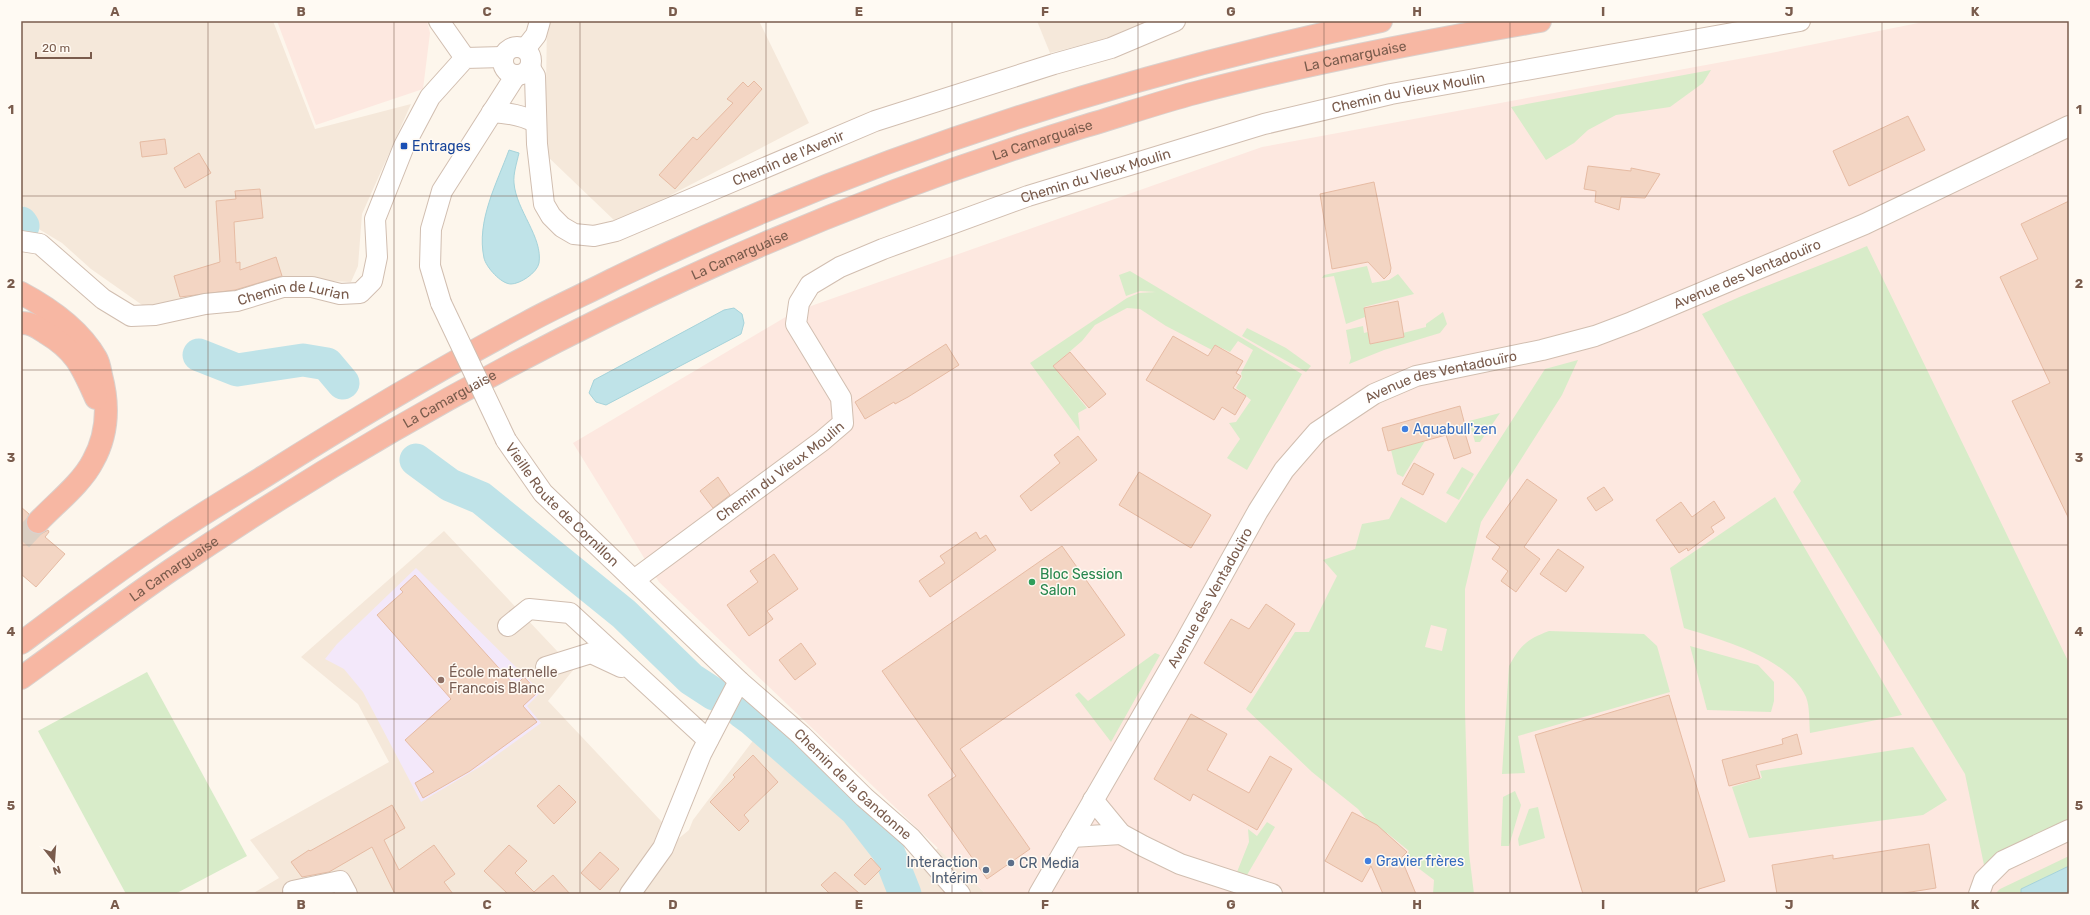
<svg xmlns="http://www.w3.org/2000/svg" width="2090" height="915" viewBox="0 0 2090 915" font-family="Rubik,sans-serif">
<style>
.residential{fill:#f5e8da}
.commercial{fill:#fde8e0}
.education{fill:#f3e8fa}
.green{fill:#d8ecc9;fill-rule:evenodd}
.water{fill:#bfe3e8;stroke:#a5d3da}
.lines{fill:none;stroke-linecap:round;stroke-linejoin:round}
.river{stroke:#bfe3e8;stroke-width:33}
.building{fill:#f3d5c3;stroke:#e6bba3}
.motorway-tunnel{stroke:#dcd0c4;stroke-width:22;stroke-dasharray:22 11;stroke-linecap:butt}
.minor-casing{stroke:#d1beb0;stroke-width:22}
.motorway-casing{stroke:#dad1cd;stroke-width:24}
.minor{stroke:#fff;stroke-width:20}
.motorway{stroke:#f7b7a3;stroke-width:22}
.minor-bridge-casing{stroke:#d1beb0;stroke-width:22;stroke-linecap:butt}
.minor-bridge{stroke:#fff;stroke-width:20}
.grid{fill:none;stroke:#7a5c4d;stroke-width:1;stroke-opacity:0.55}
.transit-dot{fill:#1a4fb4;stroke:#fffaf3;stroke-width:1.5}
.shop-dot{fill:#3f7fe0;stroke:#fffaf3;stroke-width:1.5}
.leisure-dot{fill:#2e9e5b;stroke:#fffaf3;stroke-width:1.5}
.education-dot{fill:#8d6e63;stroke:#fffaf3;stroke-width:1.5}
.service-dot{fill:#5c6f8a;stroke:#fffaf3;stroke-width:1.5}
.labels{text-anchor:middle;stroke-width:3;stroke-linejoin:round;paint-order:stroke}
.street-label{font-size:14px;fill:#7a5c4d;stroke:#fffaf3}
.transit-label{font-size:14px;fill:#164399;stroke:#fffaf3;text-anchor:start}
.shop-label{font-size:14px;fill:#366cbe;stroke:#fffaf3;text-anchor:start}
.leisure-label{font-size:14px;fill:#27864d;stroke:#fffaf3;text-anchor:start}
.education-label{font-size:14px;fill:#785e54;stroke:#fffaf3;text-anchor:start}
.service-label{font-size:14px;fill:#4e5e75;stroke:#fffaf3;text-anchor:end}
.neatline{fill:none;stroke:#7a5c4d;stroke-width:1.5}
.grid-label{font-size:13px;text-anchor:middle;font-weight:bold;fill:#7a5c4d}
</style>
<rect width="100%" height="100%" fill="#fdf6ec"/>
<g class="residential">
<polygon points="21,21 273,21 315,129 411,104 362,214 358,266 351,282 287,279 238,298 145,307 91,269 62,243 37,228 21,202"/>
<polygon points="547,21 759,21 809,123 617,223 545,154"/>
<polygon points="1037,21 1159,21 1138,31 1050,53"/>
<polygon points="444,531 574,669 548,701 678,839 689,830 693,820 755,738 920,864 938,848 986,894 252,894 279,878 250,840 389,762 358,704 301,657"/>
</g>
<g class="commercial">
<polygon points="277,21 427,21 430,33 423,89 316,125"/>
<polygon points="1928,21 2069,21 2069,894 986,894 659,582 573,443 794,312 1262,147 1771,53"/>
</g>
<polygon class="education" points="416,568 541,692 527,706 541,723 483,765 421,802 363,692 344,669 325,659 337,644"/>
<g class="green">
<polygon points="1711,70 1703,83 1670,107 1616,115 1588,130 1574,143 1546,160 1511,107"/>
<path d="M1867 246 2069 663V821L1999 855 1984 865 1965 774 1793 492 1801 481 1702 314C1755 288 1812 270 1867 246Z"/>
<polygon points="1367,266 1372,283 1389,280 1398,274 1414,294 1364,307 1365,317 1346,324 1334,276 1322,278 1324,275"/>
<polygon points="1130,271 1302,374 1247,470 1227,458 1240,439 1229,423 1236,422 1251,400 1236,388 1242,377 1241,373 1253,350 1238,341 1230,352 1215,345 1212,350 1166,326 1140,309 1127,308 1095,325 1082,341 1053,366 1087,408 1078,413 1080,431 1030,363 1127,298 1139,293 1156,292 1140,291 1126,296 1119,275"/>
<polygon points="1443,312 1447,324 1440,333 1384,350 1349,364 1351,358 1346,330 1363,326 1364,333 1368,332 1370,344 1404,337 1403,333 1426,327 1426,324"/>
<polygon points="1247,328 1286,348 1311,366 1306,372 1242,336"/>
<path d="M1578 360 1562 395 1481 522 1465 589V711L1469 853 1474 894H1433L1434 880 1405 858 1409 851 1387 833 1381 837 1358 809 1312 772 1246 709 1295 632H1309L1337 576 1323 560 1355 549 1362 524 1389 519 1401 497 1446 523 1545 369ZM1431 625 1447 629 1442 651 1425 647Z"/>
<polygon points="1500,413 1480,442 1475,442 1469,421"/>
<polygon points="1425,441 1403,477 1397,474 1391,450"/>
<polygon points="1462,467 1474,474 1459,500 1446,493"/>
<path d="M1775 497 1902 715 1810 733C1809 722 1810 707 1806 697 1788 657 1721 640 1684 628L1670 568Z"/>
<path d="M1549 631 1644 634 1657 646 1670 692 1518 736 1525 773 1502 774 1509 666C1520 646 1527 639 1549 631Z"/>
<polygon points="1690,646 1758,665 1774,682 1774,701 1771,712 1707,710"/>
<polygon points="1155,653 1160,655 1111,742 1075,695 1079,692 1088,701"/>
<polygon points="147,672 247,856 175,894 126,894 38,731"/>
<polygon points="1913,747 1947,800 1923,815 1749,838 1732,787 1762,778 1760,771"/>
<polygon points="1515,791 1521,805 1509,846 1501,846 1503,797"/>
<polygon points="1538,807 1545,838 1519,846 1518,839 1529,809"/>
<polygon points="1267,822 1275,827 1247,875 1237,872 1249,842 1248,829 1257,836"/>
<polygon points="2069,856 2069,866 2021,889 2021,894 1995,894 2000,889"/>
</g>
<g class="water">
<path d="M509 150 519 153C517 162 513 174 514 183 516 210 543 237 539 263 537 273 520 284 511 284 501 284 486 267 484 258 476 221 497 183 509 150Z"/>
<polygon points="734,308 742,314 744,323 741,334 606,405 596,402 589,393 594,380 724,310"/>
<polygon points="2069,866 2069,894 2021,894 2021,889"/>
</g>
<g class="lines">
<g class="river">
<polyline points="21,223 23,226"/>
<polyline points="199,355 237,370 303,360 327,364 343,383"/>
<polyline points="416,460 450,485 481,498 624,614 691,679 714,694"/>
<polyline points="742,712 753,720 856,810 888,851 905,894"/>
</g>
</g>
<g class="building">
<polygon points="754,81 762,89 675,189 659,175 693,137 697,140 733,103 727,99 743,82 748,87"/>
<polygon points="1908,116 1925,150 1849,186 1833,151"/>
<polygon points="165,139 167,154 142,157 140,142"/>
<polygon points="199,153 211,173 185,188 174,168"/>
<polygon points="1588,166 1631,171 1631,168 1660,174 1645,198 1621,197 1619,210 1595,202 1596,191 1584,189"/>
<polygon points="1374,182 1391,268 1390,273 1384,279 1368,262 1332,269 1320,194"/>
<polygon points="260,189 263,218 234,222 236,263 240,262 240,270 276,257 282,276 235,290 180,297 174,276 220,262 216,201 236,199 235,191"/>
<polygon points="2069,201 2069,519 2012,401 2050,383 2000,277 2038,259 2021,224"/>
<polygon points="1398,301 1404,337 1370,344 1364,308"/>
<polygon points="1173,336 1208,356 1215,345 1243,361 1236,373 1241,376 1233,388 1246,396 1235,415 1222,407 1214,420 1146,380"/>
<polygon points="946,344 959,365 908,397 895,404 894,402 865,419 855,402"/>
<polygon points="1070,352 1106,394 1089,408 1053,366"/>
<polygon points="1460,406 1466,429 1464,430 1471,453 1454,459 1446,435 1388,451 1382,428"/>
<polygon points="1078,436 1097,460 1031,511 1020,496 1060,463 1054,455"/>
<polygon points="1414,463 1434,474 1423,495 1402,484"/>
<polygon points="1139,472 1211,515 1191,548 1119,505"/>
<polygon points="718,477 730,495 713,508 700,491"/>
<polygon points="1527,479 1557,500 1524,547 1540,559 1516,592 1501,581 1508,571 1492,559 1500,547 1486,537"/>
<polygon points="1604,487 1613,500 1596,511 1587,498"/>
<polygon points="1714,501 1725,518 1711,527 1714,532 1688,551 1687,548 1679,553 1656,520 1681,502 1692,517"/>
<polygon points="21,507 29,514 26,525 29,531 34,534 41,534 48,530 49,532 45,537 65,554 36,587 21,574"/>
<polygon points="976,532 980,539 986,535 996,550 930,597 919,581 945,563 940,556"/>
<polygon points="1062,546 1125,635 960,749 1030,849 987,879 928,795 956,776 882,671"/>
<polygon points="1558,549 1584,567 1566,592 1540,574"/>
<polygon points="774,554 798,589 767,611 773,619 749,636 727,605 758,582 750,571"/>
<polygon points="415,575 515,686 524,677 538,692 523,706 537,722 470,771 423,798 415,783 434,772 405,740 451,699 377,615 403,592 400,589"/>
<polygon points="1266,604 1295,624 1251,693 1204,663 1231,619 1249,629"/>
<polygon points="801,643 816,664 795,680 779,660"/>
<polygon points="1669,695 1725,881 1699,889 1696,894 1583,894 1535,735"/>
<polygon points="1191,714 1227,734 1207,770 1249,793 1270,756 1292,769 1257,830 1193,794 1190,801 1154,779"/>
<polygon points="1797,734 1802,754 1756,765 1760,778 1729,786 1722,760 1783,744 1782,739"/>
<polygon points="753,755 778,782 744,815 749,821 739,831 710,802 735,777 733,775"/>
<polygon points="559,785 576,802 554,824 537,806"/>
<polygon points="392,805 405,828 384,840 399,870 434,845 455,874 444,882 453,894 395,894 372,847 329,872 302,877 291,862 309,850 310,851"/>
<polygon points="1352,812 1377,825 1407,852 1401,858 1416,894 1383,894 1371,866 1362,882 1325,861"/>
<polygon points="1929,844 1936,888 1898,894 1777,894 1772,865 1833,855 1833,859"/>
<polygon points="509,845 527,861 515,873 534,892 553,875 570,894 508,894 484,871"/>
<polygon points="600,852 619,869 600,890 581,873"/>
<polygon points="871,858 881,869 865,885 854,875"/>
<polygon points="835,872 860,894 830,894 821,885"/>
</g>
<g class="lines">
<polyline class="motorway-tunnel" points="21,540 38,522"/>
<g class="minor-casing">
<g id="minor">
<polyline points="439,21 465,58"/>
<circle cx="517" cy="61" r="14"/>
<polyline points="525,49 536,35 540,21"/>
<path id="s1" d="M530 68 535 76 537 144 544 204 551 216 562 227 574 234 594 236 616 231 875 121 1054 64 1111 48 1175 21"/>
<path d="M492 112C508 113 523 115 536 123"/>
<path id="s2" d="M21 241 40 244 103 299 131 316 155 315 205 304 237 301 283 287H312L340 294 360 293 372 281 377 257 375 219 404 146 430 97 465 58 503 57"/>
<polyline points="441,303 430,266 431,229 442,191 516,75"/>
<path id="s3" d="M506 440 543 493 739 681 801 735 864 797 911 838 960 894"/>
<path id="s4" d="M634 580 822 441 843 423 841 398 796 324 799 303 810 285 840 267 883 249 1028 196 1264 124 1391 94 1800 21"/>
<polyline points="508,626 529,609 570,613 708,740"/>
<polyline points="546,667 591,653 621,667"/>
<polyline points="1093,800 1121,834 1143,846 1180,864 1272,894"/>
<polyline points="1072,837 1121,834"/>
<polyline points="293,891 340,881 347,894"/>
<polyline points="630,894 663,848 701,754 739,681"/>
<path id="s5" d="M1039 894 1184 644 1258 511 1284 470 1317 432 1374 394 1416 376 1542 350 1595 336 1632 322 1865 224 2069 126"/>
<polyline points="1979,894 1984,880 2003,861 2069,830"/>
</g>
</g>
<g class="motorway-casing">
<g id="motorway">
<path d="M21 293C49 308 80 330 96 358 99 363 100 370 101 375 109 405 108 434 93 461 82 483 55 504 38 522"/>
<path d="M21 323C32 323 37 327 46 333 76 351 82 367 96 398"/>
<path d="M21 643C68 608 114 573 162 541 195 518 231 497 265 476 350 422 437 370 526 323 555 307 585 294 614 279 857 161 1117 77 1381 21"/>
<path id="s6" d="M21 678C71 642 120 605 171 570 451 380 759 226 1082 127 1120 116 1157 103 1195 93 1309 63 1424 41 1540 21"/>
</g>
</g>
<use href="#minor" class="minor"/>
<use href="#motorway" class="motorway"/>
<g class="minor-bridge-casing">
<polyline id="minor-bridge" points="441,303 506,440"/>
</g>
<use href="#minor-bridge" class="minor-bridge"/>
</g>
<path class="grid" d="M208 21V894M394 21V894M580 21V894M766 21V894M952 21V894M1138 21V894M1324 21V894M1510 21V894M1696 21V894M1882 21V894M21 196H2069M21 370H2069M21 545H2069M21 719H2069"/>
<rect class="transit-dot" x="400" y="142" width="8" height="8" rx="2"/>
<g class="shop-dot">
<circle cx="1405" cy="429" r="4"/>
<circle cx="1368" cy="861" r="4"/>
</g>
<circle class="leisure-dot" cx="1032" cy="582" r="4"/>
<circle class="education-dot" cx="441" cy="680" r="4"/>
<g class="service-dot">
<circle cx="1011" cy="863" r="4"/>
<circle cx="986" cy="870" r="4"/>
</g>
<g class="labels">
<g class="street-label">
<text dy="5" stroke="none"><textPath href="#s6" startOffset="1484">La Camarguaise</textPath></text>
<text dy="5" stroke="none"><textPath href="#s4" startOffset="1046">Chemin du Vieux Moulin</textPath></text>
<text dy="5" stroke="none"><textPath href="#s6" startOffset="1160">La Camarguaise</textPath></text>
<text dy="5" stroke="none"><textPath href="#s1" startOffset="411">Chemin de l'Avenir</textPath></text>
<text dy="5" stroke="none"><textPath href="#s4" startOffset="722">Chemin du Vieux Moulin</textPath></text>
<text dy="5" stroke="none"><textPath href="#s6" startOffset="836">La Camarguaise</textPath></text>
<text dy="5" stroke="none"><textPath href="#s5" startOffset="1002">Avenue des Ventadouïro</textPath></text>
<text dy="5" stroke="none"><textPath href="#s2" startOffset="301">Chemin de Lurian</textPath></text>
<text dy="5" stroke="none"><textPath href="#s5" startOffset="678">Avenue des Ventadouïro</textPath></text>
<text dy="5" stroke="none"><textPath href="#s6" startOffset="512">La Camarguaise</textPath></text>
<text dy="5" stroke="none"><textPath href="#s4" startOffset="182">Chemin du Vieux Moulin</textPath></text>
<text dy="5" stroke="none"><textPath href="#s3" startOffset="86">Vieille Route de Cornillon</textPath></text>
<text dy="5" stroke="none"><textPath href="#s6" startOffset="188">La Camarguaise</textPath></text>
<text dy="5" stroke="none"><textPath href="#s5" startOffset="342">Avenue des Ventadouïro</textPath></text>
<text dy="5" stroke="none"><textPath href="#s3" startOffset="490">Chemin de la Gandonne</textPath></text>
</g>
<g class="transit-label">
<text x="412" y="151">Entrages</text>
</g>
<g class="shop-label">
<text x="1413" y="434">Aquabull'zen</text>
<text x="1376" y="866">Gravier frères</text>
</g>
<g class="leisure-label">
<text x="1040" y="579">Bloc Session<tspan x="1040" dy="16">Salon</tspan></text>
</g>
<g class="education-label">
<text x="449" y="677">École maternelle<tspan x="449" dy="16">Francois Blanc</tspan></text>
</g>
<g class="service-label">
<text x="978" y="867">Interaction<tspan x="978" dy="16">Intérim</tspan></text>
<text x="1019" y="868" text-anchor="start">CR Media</text>
</g>
</g>
<rect width="2090" height="915" fill="none" stroke="#fffaf3" stroke-width="44"/>
<g transform="translate(54 861) rotate(163)" stroke="#fffaf3" stroke-width="3" paint-order="stroke">
<path d="M0-3L7 15L0 10L-7 15Z" fill="#7a5c4d"/>
<text y="-6" font-size="11" font-weight="bold" text-anchor="middle" fill="#7a5c4d">N</text>
</g>
<path d="M36 52v6h55v-6" fill="none" stroke="#7a5c4d" stroke-width="2"/>
<text x="42" y="52" font-size="12" fill="#7a5c4d" stroke="#fffaf3" stroke-width="3" paint-order="stroke">20 m</text>
<rect x="22" y="22" width="2046" height="871" class="neatline"/>
<g class="grid-label">
<text x="115" y="16">A</text>
<text x="301" y="16">B</text>
<text x="487" y="16">C</text>
<text x="673" y="16">D</text>
<text x="859" y="16">E</text>
<text x="1045" y="16">F</text>
<text x="1231" y="16">G</text>
<text x="1417" y="16">H</text>
<text x="1603" y="16">I</text>
<text x="1789" y="16">J</text>
<text x="1975" y="16">K</text>
<text x="11" y="114">1</text>
<text x="2079" y="114">1</text>
<text x="11" y="288">2</text>
<text x="2079" y="288">2</text>
<text x="11" y="462">3</text>
<text x="2079" y="462">3</text>
<text x="11" y="636">4</text>
<text x="2079" y="636">4</text>
<text x="11" y="810">5</text>
<text x="2079" y="810">5</text>
<text x="115" y="909">A</text>
<text x="301" y="909">B</text>
<text x="487" y="909">C</text>
<text x="673" y="909">D</text>
<text x="859" y="909">E</text>
<text x="1045" y="909">F</text>
<text x="1231" y="909">G</text>
<text x="1417" y="909">H</text>
<text x="1603" y="909">I</text>
<text x="1789" y="909">J</text>
<text x="1975" y="909">K</text>
</g>
</svg>
